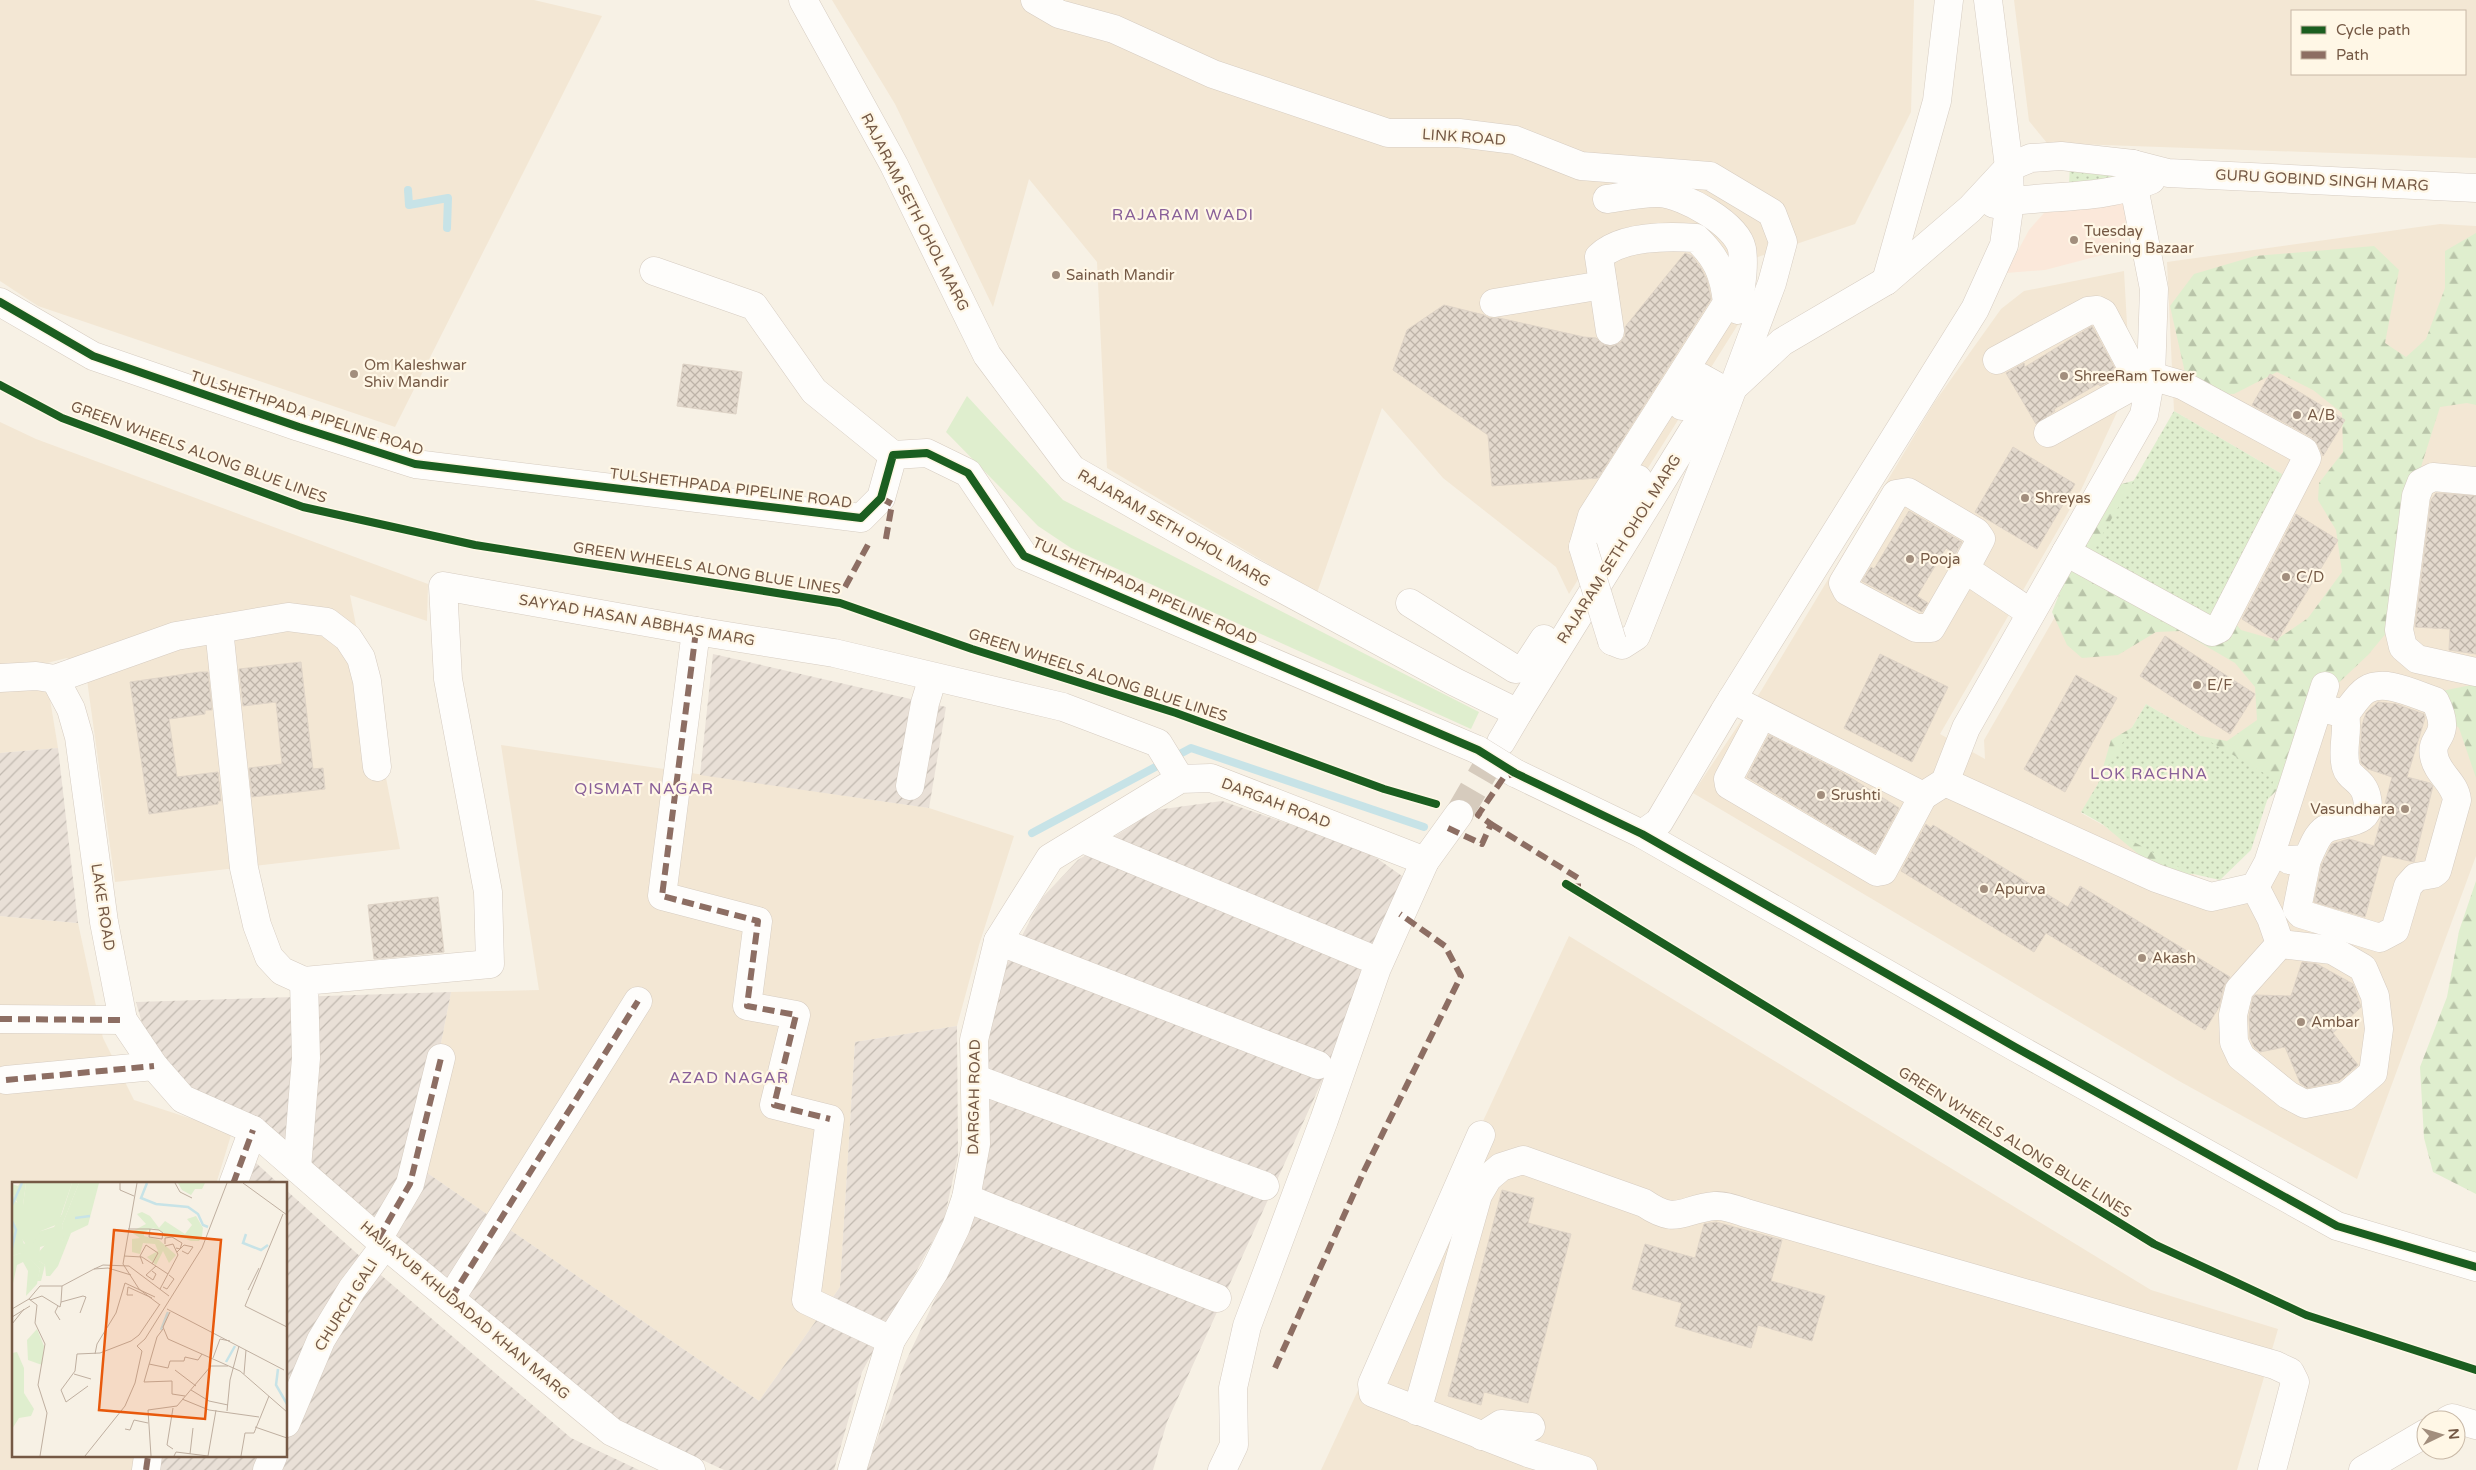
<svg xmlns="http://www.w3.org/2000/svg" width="2476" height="1470" viewBox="0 0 2476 1470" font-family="'Varela Round',sans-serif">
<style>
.residential{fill:#f3e7d4;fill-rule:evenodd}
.commercial{fill:#fbe8da}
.industrial{fill:url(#industrial-furrows)}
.grass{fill:#dfeece}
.forest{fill:url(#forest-firs)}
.park{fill:url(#park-dots)}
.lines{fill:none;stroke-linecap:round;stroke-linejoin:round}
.stream{stroke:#c7e3e7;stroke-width:8}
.building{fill:url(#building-cross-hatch);stroke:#dfd4c7}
.minor-tunnel{stroke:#d6cbbd;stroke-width:28;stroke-dasharray:28 14;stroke-linecap:butt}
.minor-casing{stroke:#d6ccc1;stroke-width:29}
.minor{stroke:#fefdfb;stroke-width:28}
.minor-bridge-casing{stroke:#d6ccc1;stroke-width:29;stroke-linecap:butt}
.minor-bridge{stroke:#fefdfb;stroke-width:28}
.quiet{stroke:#8d6e63;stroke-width:6;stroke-dasharray:12 6;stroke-linecap:butt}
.cycleway-casing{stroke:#fff7e6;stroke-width:11}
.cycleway{stroke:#1b5e20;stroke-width:8}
.poi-dot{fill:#a28e7d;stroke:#fff7e6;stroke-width:2}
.labels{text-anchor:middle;stroke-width:4.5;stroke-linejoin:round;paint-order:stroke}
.street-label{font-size:15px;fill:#755945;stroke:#fff7e6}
.poi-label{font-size:15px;fill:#755945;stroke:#fff7e6;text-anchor:start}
.neighbourhood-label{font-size:16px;letter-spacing:1px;fill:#896099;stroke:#fff7e6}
.inset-river{fill:none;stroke:#c7e3e7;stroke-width:2.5}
.inset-road{fill:none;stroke:#bfafa0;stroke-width:1}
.view{fill:#e8590c;fill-opacity:0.15;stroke:#e8590c;stroke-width:2.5}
.inset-edge{fill:none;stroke:#755945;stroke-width:2.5}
</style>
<defs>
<pattern id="industrial-furrows" width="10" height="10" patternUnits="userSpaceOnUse" patternTransform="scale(1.25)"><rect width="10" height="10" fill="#e9e0d7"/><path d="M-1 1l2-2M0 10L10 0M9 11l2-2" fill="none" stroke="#c1b9b0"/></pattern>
<pattern id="forest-firs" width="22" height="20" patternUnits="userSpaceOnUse" patternTransform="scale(1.25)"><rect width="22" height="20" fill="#dfeece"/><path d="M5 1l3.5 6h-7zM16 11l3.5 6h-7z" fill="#b9c4a9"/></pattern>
<pattern id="park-dots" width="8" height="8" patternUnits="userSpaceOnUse" patternTransform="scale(1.25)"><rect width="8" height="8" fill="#dfeece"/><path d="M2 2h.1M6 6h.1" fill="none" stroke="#b9c4a9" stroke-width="1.8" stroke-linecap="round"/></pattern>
<pattern id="building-cross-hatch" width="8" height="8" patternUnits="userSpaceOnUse" patternTransform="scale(1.25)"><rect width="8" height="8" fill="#e3d9cd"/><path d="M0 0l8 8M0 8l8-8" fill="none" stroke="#bdb3a8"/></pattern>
</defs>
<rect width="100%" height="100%" fill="#f7f1e5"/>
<g class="residential">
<polygon points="0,0 534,0 602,16 395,427 38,306 0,281"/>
<polygon points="832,0 1914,0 1911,112 1855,224 1749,260 1742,318 1569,594 1556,567 1443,478 1382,408 1317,593 1107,468 1097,262 1029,179 993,307 895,104"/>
<path d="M2014 0H2476V158L2047 143 2029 121ZM2292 11H2465V74H2292Z"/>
<path d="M2440 224 2476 226V856L2357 1179 2179 1081 1693 793 1761 691 1934 403 2001 309 2024 291 2124 271 2128 342 2124 397 2081 490 1940 734 1985 759 1984 740 2090 556 2289 478 2174 411 2167 262ZM2337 666 2257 904 2190 873 2081 813 2146 704 2274 779Z"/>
<polygon points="0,422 36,439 428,584 427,621 350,595 400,849 115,882 87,680 67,658 43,664 0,665"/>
<polygon points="48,687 58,748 0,753 0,689"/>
<polygon points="501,745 929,808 1014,836 979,945 957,1026 855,1042 840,1287 759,1401 417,1166 451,992 539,990"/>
<polygon points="0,916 78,923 103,1038 134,1100 232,1132 216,1184 14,1184 14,1456 138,1456 135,1470 0,1470"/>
<polygon points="1569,936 2151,1290 2278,1329 2237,1470 1321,1470"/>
</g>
<polygon class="commercial" points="2126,199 2125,249 2045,270 2006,273 2029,230 2044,213"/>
<g class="industrial">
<polygon points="713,654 946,707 929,808 700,775"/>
<polygon points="58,748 78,923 0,916 0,753"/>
<polygon points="1222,801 1365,850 1412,883 1167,1422 1153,1470 866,1470 904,1365 973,1219 985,1140 988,1037 1007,964 1042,898 1078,860 1156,810"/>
<polygon points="451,992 417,1166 759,1401 840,1287 855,1042 957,1026 958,1155 944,1220 862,1372 834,1470 724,1470 611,1418 268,1126 191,1090 148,1044 136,1002"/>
<polygon points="254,1161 279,1184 246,1184"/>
<polygon points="286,1190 382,1276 571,1438 639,1470 155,1470 159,1456 286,1456"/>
</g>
<polygon class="grass" points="967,396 1063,500 1479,712 1471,729 1071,548 1038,526 946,432"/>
<g class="forest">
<polygon points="2476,233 2476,405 2467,403 2440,407 2406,514 2393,625 2368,655 2330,691 2278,789 2231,836 2209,869 2179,877 2143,858 2101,823 2097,788 2111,740 2138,724 2227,741 2257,720 2255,687 2235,663 2180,631 2156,632 2118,655 2082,658 2067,645 2052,612 2068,572 2115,486 2153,475 2212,595 2241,630 2276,640 2308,618 2342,572 2336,530 2318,500 2319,483 2343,452 2342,413 2313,390 2277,372 2234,394 2205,393 2186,377 2170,306 2194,274 2255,256 2374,246 2399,270 2385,343 2406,357 2426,339 2445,288 2445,251"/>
<polygon points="2476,684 2476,778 2459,728 2441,713 2437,692"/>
<polygon points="2476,881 2476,1194 2433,1172 2424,1138 2420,1067 2447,997 2459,931"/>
</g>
<g class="park">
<polygon points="2070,166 2132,174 2107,182 2069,183"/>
<polygon points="2174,411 2289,478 2205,623 2090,556"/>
<polygon points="2146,704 2274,779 2251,850 2220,880 2189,873 2081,812"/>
</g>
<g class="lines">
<g class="stream">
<polyline points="408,190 409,205 448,198 447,228"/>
<polyline points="1032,833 1191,748 1424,827"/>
</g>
</g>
<g class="building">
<polygon points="1685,253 1692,256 1701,268 1707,280 1711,299 1598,478 1492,486 1488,435 1393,370 1407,330 1444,305 1484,315 1489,318 1499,318 1584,337 1596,338 1604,345 1613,346 1620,343 1625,336 1625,327"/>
<polygon points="2092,326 2119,376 2100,386 2098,384 2054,409 2055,411 2036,424 2006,373 2024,363 2025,367"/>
<polygon points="683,364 742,372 736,414 677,406"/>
<polygon points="2270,374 2345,420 2323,456 2318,445 2311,437 2252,405"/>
<polygon points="2013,447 2075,484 2037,549 1975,512"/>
<polygon points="2436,493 2476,496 2476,654 2449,650 2450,629 2415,627 2431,500"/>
<polygon points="1909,511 1962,542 1955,554 1946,548 1917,596 1928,603 1922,612 1862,581 1871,567 1874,569"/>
<polygon points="2296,514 2338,540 2277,641 2242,619"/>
<polygon points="2165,636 2255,694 2230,734 2140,676"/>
<polygon points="1880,654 1948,687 1912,762 1844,728"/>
<polygon points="301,662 313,769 323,768 325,789 252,797 249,768 282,764 276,702 243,706 239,669"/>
<polygon points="200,672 208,672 212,710 205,710 205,714 169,719 177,777 218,772 221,801 218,801 218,804 149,814 130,682"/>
<polygon points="2076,675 2117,698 2065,792 2024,769"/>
<polygon points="2378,702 2396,704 2424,714 2425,718 2407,777 2430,783 2433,786 2414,862 2382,855 2365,917 2314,902 2322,864 2332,844 2349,839 2374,846 2392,777 2368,769 2361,763 2360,753 2362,725 2366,713"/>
<polygon points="1769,735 1843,773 1899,808 1875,853 1747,777"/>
<polygon points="1926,824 1931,828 1933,825 2068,907 2080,886 2230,977 2224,986 2219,1007 2205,1030 2046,933 2034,952 1901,871"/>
<polygon points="438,897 444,952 374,959 368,905"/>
<polygon points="2302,962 2317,964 2353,984 2361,1007 2333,1033 2358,1065 2339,1081 2307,1088 2300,1083 2285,1047 2260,1052 2254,1047 2250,1038 2249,1017 2253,997 2255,995 2291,996"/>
<polygon points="1502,1190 1534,1198 1528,1223 1571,1234 1528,1403 1484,1392 1481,1405 1448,1396"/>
<polygon points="1716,1222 1782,1240 1771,1281 1825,1296 1812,1341 1758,1325 1751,1348 1675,1326 1682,1303 1632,1289 1645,1244 1695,1258 1704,1224"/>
</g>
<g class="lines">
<polyline class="minor-tunnel" points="1459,814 1501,742"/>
<g class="minor-casing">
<g id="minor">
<polyline points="803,0 894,165 987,355 1072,469 1248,570 1455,682 1518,713"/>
<polyline points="1035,0 1059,14 1114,29 1213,74 1388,133 1459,133 1515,140 1581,166 1710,176 1772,213 1783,242 1772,283 1710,449 1636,636 1622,645 1612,641"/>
<path d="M1607 199C1623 197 1643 192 1660 193 1684 195 1737 224 1742 249 1745 269 1740 291 1738 310"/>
<path d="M1994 204C2045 194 2101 201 2151 180"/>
<polyline points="654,271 754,306 814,391 893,455"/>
<polyline points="1886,281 1937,101 1949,0"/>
<polyline points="0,302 93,356 299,427 415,464 861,518 881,498 893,455 927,453 968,473 1024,556 1478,750"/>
<polyline points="1494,303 1603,285"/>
<polyline points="1997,360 2088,311 2097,310 2103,313 2140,383"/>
<polyline points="1682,406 1700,377 1729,393"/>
<polyline points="2048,433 2151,376 2182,385 2304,451 2307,458 2219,629 2212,632 2066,552"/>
<polyline points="2476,481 2433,477 2421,483 2416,496 2399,630 2403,647 2417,659 2476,672"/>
<path d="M1583 547 1592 516 1727 303C1724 274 1717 258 1696 238 1668 236 1620 236 1599 257L1610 331"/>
<polyline points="1591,558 1638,479"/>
<polyline points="1965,569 1931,628 1916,628 1847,591 1843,583 1896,494 1908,492 1976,532 1981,539 1965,569 2031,613"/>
<polyline points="1410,603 1515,669 1525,668 1544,639"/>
<polyline points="219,629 244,868 257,925 269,957 282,971 304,981"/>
<polyline points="696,631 662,896 758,921 747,1006 796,1015 774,1105 830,1119 806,1300 891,1340"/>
<polyline points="0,678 36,676 55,679 71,709 79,737 104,922 123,1020 154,1066 183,1099 253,1130 378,1239 612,1432 691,1470"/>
<polyline points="55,679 176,636 288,617 327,622 348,638 361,658 367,681 377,767"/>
<polyline points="1732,699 1923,796 1945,782 1966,728 2144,415 2151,376 2154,289 2134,187 2133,164"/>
<polyline points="1755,728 1728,779 1729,785 1877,872 1883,871 1923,796"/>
<polyline points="1501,742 1518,713 1692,432 1707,412 1782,342 1886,281 1970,209 2009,167 2031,158 2061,156 2133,164 2168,173 2476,188"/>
<polyline points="1515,773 1642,834 2015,1047 2337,1226 2476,1267"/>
<polyline points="1945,782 2156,878 2211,897 2255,887 2268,863 2325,686"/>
<polyline points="910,786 925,703 933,677"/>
<polyline points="1642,834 1659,822 1724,712 1975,309 2004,245 2010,201 2009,167 1988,0"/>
<polyline points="1083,839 1365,956"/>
<path d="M2307 859 2297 909 2301 914 2380 938 2395 930 2408 886 2416 877 2433 874 2437 871 2457 800C2455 782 2437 774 2434 756 2431 741 2441 739 2442 727 2443 718 2439 709 2435 701 2416 695 2385 678 2366 690 2358 695 2351 707 2345 714"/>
<path d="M2289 860 2307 859C2312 850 2317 832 2328 828 2344 821 2373 825 2367 798 2364 780 2349 779 2346 767 2341 749 2349 732 2345 714L2329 710"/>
<polyline points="2255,887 2271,918 2280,944 2332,950 2363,968 2375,996 2379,1029 2373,1073 2346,1096 2305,1104 2288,1095 2241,1057 2234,1042 2233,1015 2239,990 2280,944"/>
<polyline points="998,941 1318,1065"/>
<polyline points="0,1019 123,1020"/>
<polyline points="976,1079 1265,1186"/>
<polyline points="6,1080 154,1066"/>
<polyline points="1481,1135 1372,1384 1373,1393 1528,1453 1583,1470"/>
<polyline points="297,1168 306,1058 304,981 490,964 488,892 448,679 443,586 696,631 834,653 1063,707 1158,743 1180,779"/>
<polyline points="233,1184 253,1130"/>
<polyline points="966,1198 1217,1298"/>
<polyline points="378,1239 410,1184 441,1058"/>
<polyline points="451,1298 638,1001"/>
<path d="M1417 1411 1478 1195 1488 1178 1501 1167 1523 1160 1644 1203C1678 1226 1681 1209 1715 1206 1725 1205 1737 1210 1746 1213L2275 1365 2290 1372 2295 1382 2272 1470"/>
<polyline points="2448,1420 2452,1418 2476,1425"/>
<polyline points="286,1423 321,1340 352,1289 385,1245"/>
<polyline points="1482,1436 1501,1424 1531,1427"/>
<polyline points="146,1470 148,1456"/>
<polyline points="267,1470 273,1456"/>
<polyline points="852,1470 891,1340 934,1272 956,1227 966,1198 976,1144 974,1040 998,941 1050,858 1180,779 1211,778 1425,861"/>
<polyline points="1222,1470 1234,1445 1233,1388 1247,1326 1324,1120 1377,968 1425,861 1459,814"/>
<polyline points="2363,1470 2426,1433"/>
</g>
</g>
<use href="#minor" class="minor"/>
<g class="minor-bridge-casing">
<g id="minor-bridge">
<polyline points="1583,547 1612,641"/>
<polyline points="1478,750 1515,773"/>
</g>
</g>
<use href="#minor-bridge" class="minor-bridge"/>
<g class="quiet">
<polyline points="881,498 892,504 885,544"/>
<polyline points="845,587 870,541"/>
<polyline points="696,631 662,896 758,921 747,1006 796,1015 774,1105 830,1119"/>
<polyline points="1491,824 1578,878 1578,890"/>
<polyline points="1448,828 1482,844 1491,824 1478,815 1504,777 1515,773"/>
<polyline points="0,1019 123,1020"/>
<polyline points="6,1080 154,1066"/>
<polyline points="233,1184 253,1130"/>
<polyline points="378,1239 410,1184 441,1058"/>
<polyline points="451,1298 638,1001"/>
<polyline points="1275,1368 1364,1171 1461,976 1445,946 1400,914"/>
<polyline points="146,1470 148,1456"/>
</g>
<g class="cycleway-casing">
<g id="cycleway">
<polyline points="0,302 93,356 299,427 415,464 861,518 881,498 893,455 927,453 968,473 1024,556 1478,750 1515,773 1642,834 2015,1047 2337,1226 2476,1267"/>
<polyline points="0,385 62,418 303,507 475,545 840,603 972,649 1176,713 1384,789 1436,804"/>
<polyline points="1566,884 2154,1244 2306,1315 2476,1370"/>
</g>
</g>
<use href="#cycleway" class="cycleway"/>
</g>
<g class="poi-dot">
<circle cx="2074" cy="240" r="5"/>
<circle cx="1056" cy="275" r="5"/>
<circle cx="354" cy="374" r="5"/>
<circle cx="2064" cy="376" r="5"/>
<circle cx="2297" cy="415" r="5"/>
<circle cx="2025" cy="498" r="5"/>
<circle cx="1910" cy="559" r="5"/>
<circle cx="2286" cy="577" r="5"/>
<circle cx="2197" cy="685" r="5"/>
<circle cx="1821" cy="795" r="5"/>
<circle cx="2405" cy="809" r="5"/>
<circle cx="1984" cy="889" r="5"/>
<circle cx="2142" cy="958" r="5"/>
<circle cx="2301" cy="1022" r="5"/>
</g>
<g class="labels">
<g class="street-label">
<text transform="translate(1464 137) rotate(4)" y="5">LINK ROAD</text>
<text transform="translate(2322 180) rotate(3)" y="5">GURU GOBIND SINGH MARG</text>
<text transform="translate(915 212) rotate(63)" y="5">RAJARAM SETH OHOL MARG</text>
<text transform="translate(307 413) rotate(18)" y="5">TULSHETHPADA PIPELINE ROAD</text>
<text transform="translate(199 452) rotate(20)" y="5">GREEN WHEELS ALONG BLUE LINES</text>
<text transform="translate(731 488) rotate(7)" y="5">TULSHETHPADA PIPELINE ROAD</text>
<text transform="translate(1174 528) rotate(30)" y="5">RAJARAM SETH OHOL MARG</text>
<text transform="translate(1619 549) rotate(-58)" y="5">RAJARAM SETH OHOL MARG</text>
<text transform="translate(707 568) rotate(9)" y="5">GREEN WHEELS ALONG BLUE LINES</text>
<text transform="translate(1145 591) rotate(24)" y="5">TULSHETHPADA PIPELINE ROAD</text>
<text transform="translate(637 620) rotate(10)" y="5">SAYYAD HASAN ABBHAS MARG</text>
<text transform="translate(1098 675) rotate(18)" y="5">GREEN WHEELS ALONG BLUE LINES</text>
<text transform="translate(1276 803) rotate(21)" y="5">DARGAH ROAD</text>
<text transform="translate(103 907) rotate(81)" y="5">LAKE ROAD</text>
<text transform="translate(974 1097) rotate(-89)" y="5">DARGAH ROAD</text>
<text transform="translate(2015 1142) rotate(32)" y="5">GREEN WHEELS ALONG BLUE LINES</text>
<text transform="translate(346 1305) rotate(-58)" y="5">CHURCH GALI</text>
<text transform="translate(465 1310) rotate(40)" y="5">HAJIAYUB KHUDADAD KHAN MARG</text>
</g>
<g class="poi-label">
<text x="2084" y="236">Tuesday<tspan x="2084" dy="17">Evening Bazaar</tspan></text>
<text x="1066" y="280">Sainath Mandir</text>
<text x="364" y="370">Om Kaleshwar<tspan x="364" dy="17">Shiv Mandir</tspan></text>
<text x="2074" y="381">ShreeRam Tower</text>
<text x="2307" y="420">A/B</text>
<text x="2035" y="503">Shreyas</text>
<text x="1920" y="564">Pooja</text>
<text x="2296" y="582">C/D</text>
<text x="2207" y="690">E/F</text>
<text x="1831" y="800">Srushti</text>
<text x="2395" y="814" text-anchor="end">Vasundhara</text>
<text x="1994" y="894">Apurva</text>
<text x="2152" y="963">Akash</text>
<text x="2311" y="1027">Ambar</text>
</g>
<g class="neighbourhood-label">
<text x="1183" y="220">RAJARAM WADI</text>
<text x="2149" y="779">LOK RACHNA</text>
<text x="644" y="794">QISMAT NAGAR</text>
<text x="729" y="1083">AZAD NAGAR</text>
</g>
</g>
<g transform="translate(12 1182)">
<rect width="275" height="275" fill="#f7f1e5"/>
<path d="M8 1H14L11 23 7 24 0 10V2L6 4ZM60 1H67L50 43 53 58 28 65 27 79 33 83 29 99H25L28 87 18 77 9 71 0 74 1 43 4 41 6 44 12 62 29 49 42 45 50 32Z" fill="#dfeece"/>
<path d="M14 1H60L46 42 29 49 21 61 15 64 5 50 4 41 1 43 0 52V10L4 20 11 23ZM67 1H87L76 43 59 51 46 84 38 94H34L33 83 27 79 25 72 35 61 52 58 50 43ZM166 1H193L190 7H183L179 13 170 8ZM130 30 138 34 147 46 153 39 173 52 180 43 175 37 184 34 191 46 190 54 187 59H179L164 53 152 55V51L141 46 132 50V54L147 58 164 73 157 81 151 69 144 83 135 75 146 69 143 62 131 61 128 72 120 70V57L128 56 119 50 134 42 125 32ZM12 70 28 87 25 102 14 114 16 89 11 80 5 83 0 106V74ZM5 170 12 186V211L22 227 19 234 7 236 0 247V171Z" fill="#dfeece"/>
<path d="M25 147 32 164 30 183 16 178 15 158Z" fill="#dfeece"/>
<path class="inset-river" d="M135 1 129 16 144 22 176 25 186 32 191 43 196 45M0 23 10 1M63 36 78 34M0 39 4 48 0 66M234 52 231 61 249 68 256 63M149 148 156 130M214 180 223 164M266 187 264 203 275 222"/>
<path class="inset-road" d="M108 1V8L122 14M125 1 111 82 127 107 148 123M163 1 168 10 180 16M231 1 275 33M271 32 233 124 275 145M116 47H137L147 48 151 51 150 57 137 55 138 47M153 62V56L160 55 170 61 168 67 164 66M165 70 172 63 181 65 176 72 170 69M112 74 130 75 156 92M131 82 128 74 134 63 146 71 140 82M82 87 91 83 117 84 157 114M140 89 144 92 141 98 134 93 144 84M151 105 155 107 162 97 157 93M148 107 166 73 161 62 153 64M236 108 247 86M121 113H115L116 105 140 116M17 117 25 123 23 141 33 162 26 203 35 231 28 274M17 117 28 104H50L82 87 96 86 119 93M18 118 30 114 48 125 49 120 71 114 74 115 68 131M49 120 50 104M46 124 43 130 48 138M0 127 17 117M155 127 272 188M158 130 151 145 156 157 228 189 275 230M0 135 18 124M0 142 12 127M151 147 145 155 132 200 160 199V212L173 214M83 172 85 162 104 131 113 101 143 115M201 176 208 157 218 159M137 182 156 186 158 179H172L173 175 186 178 190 172M163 188 184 204M62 192 79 197M232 192 234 168M76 204 54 220 49 208 63 189 65 172 88 171 119 159 127 153 148 122M179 208 197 219 216 223M170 217 197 228 247 235M215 229 218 198 227 164M243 245 275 256M113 247 118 248 122 238 136 241M161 267 155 263 161 226M178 272 181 246M73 274 113 224 123 201 130 169 125 164 133 157 190 66 215 1M139 274 136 228 165 224 199 184H216M162 274 164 270 196 274 204 228M229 274 233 251H242L257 214"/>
<path class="view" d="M102 48 209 58 193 237 87 228Z"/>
<rect width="275" height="275" class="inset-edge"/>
</g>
<rect x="2291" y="10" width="175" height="65" fill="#fff7e6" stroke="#c8b8a6"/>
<rect x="2301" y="26" width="25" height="8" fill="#1b5e20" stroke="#c8b8a6"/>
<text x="2336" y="35" font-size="15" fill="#755945">Cycle path</text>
<rect x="2301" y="51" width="25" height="8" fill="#8d6e63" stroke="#c8b8a6"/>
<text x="2336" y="60" font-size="15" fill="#755945">Path</text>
<g transform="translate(2441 1435) rotate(85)"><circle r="24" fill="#fff7e6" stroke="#c8b8a6"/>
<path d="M0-4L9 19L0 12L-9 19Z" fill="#a28e7d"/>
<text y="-8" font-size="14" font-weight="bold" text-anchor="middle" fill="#755945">N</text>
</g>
</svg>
